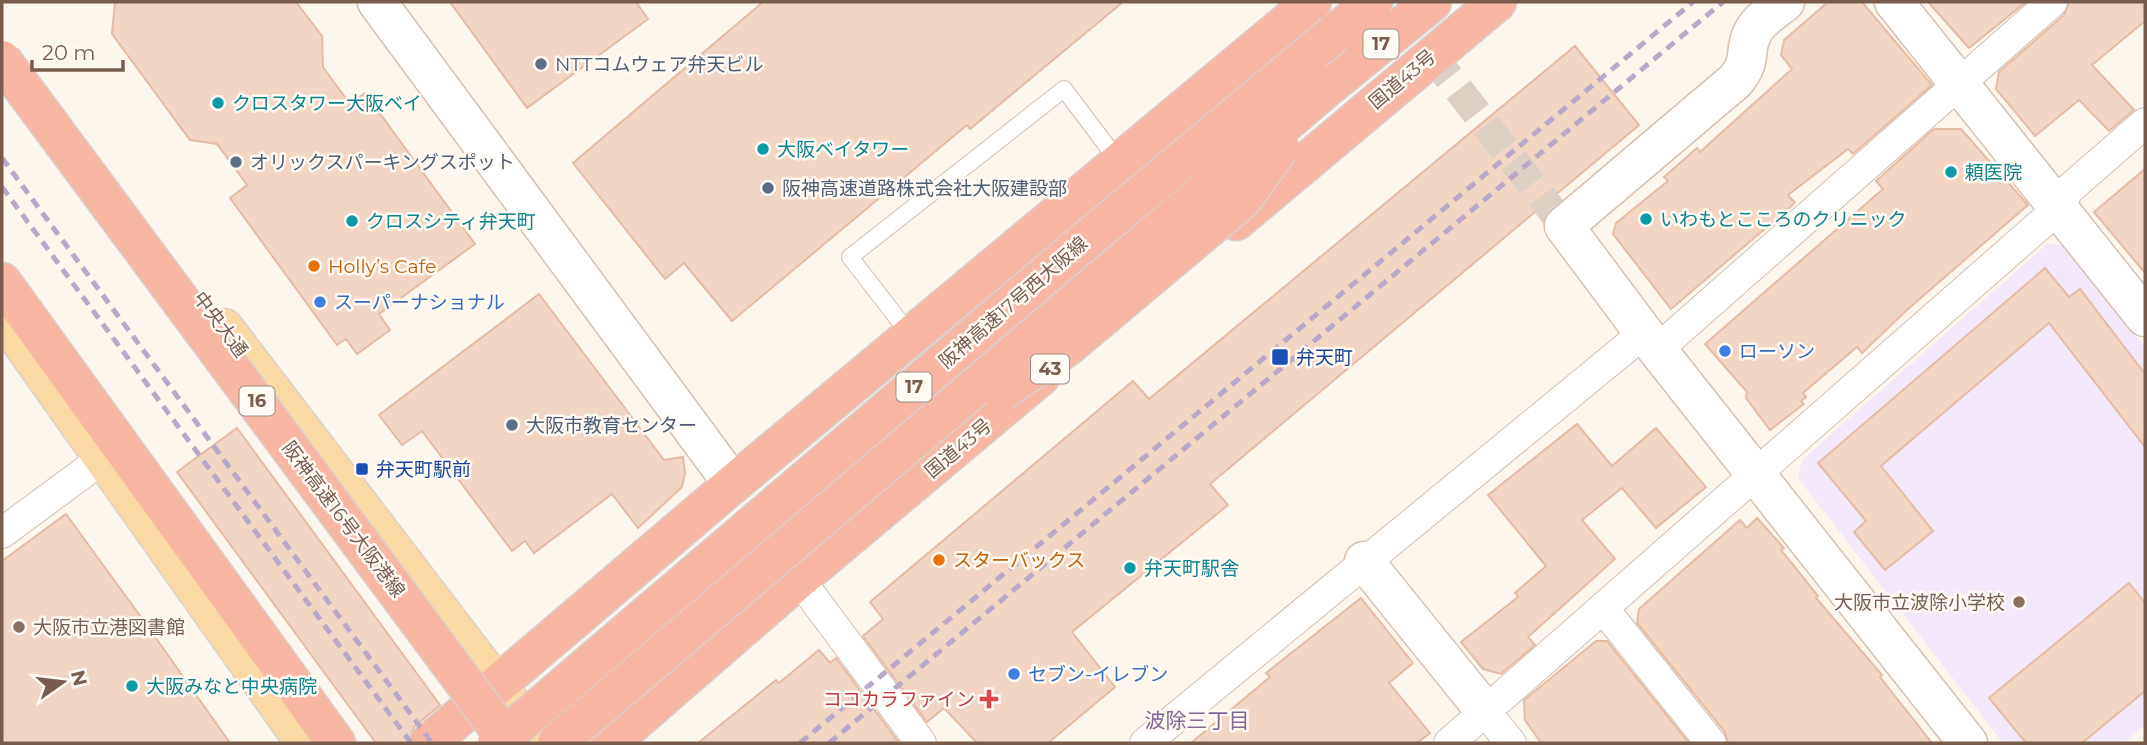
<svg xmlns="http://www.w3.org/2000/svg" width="2147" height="745" viewBox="0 0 2147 745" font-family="Montserrat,'Noto Sans JP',sans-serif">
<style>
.education{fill:#f3e8fa}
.building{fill:#f3d5c3;stroke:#e6bba3;stroke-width:2}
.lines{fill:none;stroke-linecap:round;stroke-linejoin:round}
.street-tunnel{stroke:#dcd0c4;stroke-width:30;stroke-dasharray:30 15;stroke-linecap:butt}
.lane-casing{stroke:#d1beb0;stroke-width:18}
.street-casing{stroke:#d1beb0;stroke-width:32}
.secondary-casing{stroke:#d6c0b0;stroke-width:41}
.primary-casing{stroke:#dad1cd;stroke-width:41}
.highway-casing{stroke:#dad1cd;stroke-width:41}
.lane{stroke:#fff;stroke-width:16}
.street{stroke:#fff;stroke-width:30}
.secondary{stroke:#fff;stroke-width:38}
.primary{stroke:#fbd9a5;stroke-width:38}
.highway{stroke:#f7b7a3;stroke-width:38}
.rail{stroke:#b9a8c9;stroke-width:5;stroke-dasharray:10 7;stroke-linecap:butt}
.highway-bridge-casing{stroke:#dad1cd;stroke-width:41;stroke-linecap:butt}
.highway-bridge{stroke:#f7b7a3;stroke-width:38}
.service-dot{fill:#5c6f8a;stroke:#fffaf3;stroke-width:2.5}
.culture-dot{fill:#0f9aa8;stroke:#fffaf3;stroke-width:2.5}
.food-dot{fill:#e8710a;stroke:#fffaf3;stroke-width:2.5}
.shop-dot{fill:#3f7fe0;stroke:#fffaf3;stroke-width:2.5}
.transit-dot{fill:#1a4fb4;stroke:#fffaf3;stroke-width:2.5}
.education-dot{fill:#8d6e63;stroke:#fffaf3;stroke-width:2.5}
.health-dot{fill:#e0444e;stroke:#fffaf3;stroke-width:2.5}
.labels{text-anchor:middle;stroke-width:5;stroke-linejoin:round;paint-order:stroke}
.shield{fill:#fffaf3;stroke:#a28b7f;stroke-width:2}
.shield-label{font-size:18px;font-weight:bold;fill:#7a5c4d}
.service-label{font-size:19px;fill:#4e5e75;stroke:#fffaf3;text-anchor:start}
.street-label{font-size:19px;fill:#7a5c4d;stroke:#fffaf3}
.culture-label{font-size:19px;fill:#0d838f;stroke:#fffaf3;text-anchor:start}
.food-label{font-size:19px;fill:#c56008;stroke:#fffaf3;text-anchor:start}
.shop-label{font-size:19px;fill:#366cbe;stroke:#fffaf3;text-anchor:start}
.transit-label{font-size:19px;fill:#164399;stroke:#fffaf3;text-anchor:start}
.education-label{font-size:19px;fill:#785e54;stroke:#fffaf3;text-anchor:end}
.health-label{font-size:19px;fill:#be3a42;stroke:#fffaf3;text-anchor:end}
.neighbourhood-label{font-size:21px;fill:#846695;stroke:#fffaf3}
</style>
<rect width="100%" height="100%" fill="#fdf6ec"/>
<polygon class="education" points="2047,244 2065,245 2145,347 2145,725 2124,743 2003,743 1798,478 1802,460"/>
<g class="building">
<polygon points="115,2 296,2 322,36 323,67 350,104 365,93 475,244 379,314 390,330 357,354 346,339 337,345 230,198 247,185 217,144 190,140 112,34"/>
<polygon points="450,2 636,2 648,19 527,108"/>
<polygon points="763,2 1123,2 970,129 967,125 732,321 684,263 665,279 573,163"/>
<polygon points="1828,2 1862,2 1932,85 1853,154 1848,149 1788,195 1795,203 1671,309 1613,234 1616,223 1668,181 1664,177 1697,148 1700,152 1792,69 1781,55 1784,40"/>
<polygon points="1928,2 2026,2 1969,48"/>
<polygon points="2069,2 2145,2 2145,21 2092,65 2134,110 2109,131 2079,100 2035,136 1996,89 1999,72 2064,15"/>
<polygon points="1575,46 1639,125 1210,484 1228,505 1072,632 1115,687 1048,743 977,743 944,708 927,722 863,636 883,619 870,602 1133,381 1149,399"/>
<polygon points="1934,129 1961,129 2028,205 1908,309 1862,353 1857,347 1803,393 1806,397 1801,401 1804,404 1770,430 1746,398 1747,392 1705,344 1883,189 1876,181"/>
<polygon points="2145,169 2145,273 2094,212"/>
<polygon points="2045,268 2069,297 2080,289 2145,374 2145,447 2049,323 1881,466 1933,531 1885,570 1854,532 1866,521 1818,463"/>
<polygon points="539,294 664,460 683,457 685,473 682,487 638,528 612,494 534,553 525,541 512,551 422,431 402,445 379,415"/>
<polygon points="1577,424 1612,466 1656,428 1706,487 1656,528 1622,488 1582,520 1615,559 1528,637 1535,645 1501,674 1483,669 1461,642 1518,597 1515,593 1546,566 1488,495"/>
<polygon points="237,428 440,705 414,727 408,743 376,743 177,472"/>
<polygon points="66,514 146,624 230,743 2,743 2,561"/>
<polygon points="1757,518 1784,548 1781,550 1818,596 1816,598 1882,675 1880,677 1932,743 1728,743 1725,732 1637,623 1639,609 1740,520 1747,528"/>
<polygon points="2129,583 2145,603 2145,691 2082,743 2026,743 1989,698"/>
<polygon points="1361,598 1413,663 1389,683 1430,733 1417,743 1191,743 1270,677 1266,673"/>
<polygon points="1596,641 1607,641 1689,743 1541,743 1525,720 1524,700"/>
<polygon points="819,650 830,663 836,658 899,743 698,743 776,680 779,683"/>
</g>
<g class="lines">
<polyline class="street-tunnel" points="1431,54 1564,226"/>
<g class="lane-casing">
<polyline id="lane" points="911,336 850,257 1064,89 1119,162"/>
</g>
<g class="street-casing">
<g id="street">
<polyline points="1659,348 2052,2"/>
<polyline points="2,533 102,459"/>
<polyline points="799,579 921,743"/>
<polyline points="1603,608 1711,743"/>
<polyline points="1485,711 1511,743"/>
<polyline points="1145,743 1644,333"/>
<polyline points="1449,743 2059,208 2068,190 2145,123"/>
</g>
</g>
<g class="secondary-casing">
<g id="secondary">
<polyline points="377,2 733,484"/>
<path d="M1785 2C1774 11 1758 20 1752 34 1743 53 1753 60 1735 81L1564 226 1644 333 1968 743"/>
<polyline points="1894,2 2145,317"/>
<polyline points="1364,561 1485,711"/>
</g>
</g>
<g class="primary-casing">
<g id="primary">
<polyline points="2,315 305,743"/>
<polyline points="224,328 541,743"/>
</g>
</g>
<g class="highway-casing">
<g id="highway">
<polyline points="1334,34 1373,2"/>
<polyline points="1330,85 1432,2"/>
<polyline points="1236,221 1497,2"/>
<polyline points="2,282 336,743"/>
<polyline points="429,743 733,484 1312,2"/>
<polyline points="610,743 799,579 1041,376"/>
</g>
</g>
<use href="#lane" class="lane"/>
<use href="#street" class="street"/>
<use href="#secondary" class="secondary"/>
<use href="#primary" class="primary"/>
<use href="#highway" class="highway"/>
<g class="rail">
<polyline points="2,158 432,743"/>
<polyline points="2,187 411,743"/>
<polyline points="800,743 1693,2"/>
<polyline points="829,743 1723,2"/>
</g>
<g class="highway-bridge-casing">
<g id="highway-bridge">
<polyline points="2,60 509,743"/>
<polyline points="1001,391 1067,347 1242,200 1280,147"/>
<polyline points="497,743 1084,242 1334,34"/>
<polyline points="557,743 1330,85"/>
</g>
</g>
<use href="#highway-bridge" class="highway-bridge"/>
</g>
<g class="service-dot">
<circle cx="541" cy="64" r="7"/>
<circle cx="236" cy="162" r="7"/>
<circle cx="768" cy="188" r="7"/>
<circle cx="512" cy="425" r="7"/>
</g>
<g class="culture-dot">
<circle cx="218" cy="103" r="7"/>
<circle cx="763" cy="149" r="7"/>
<circle cx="1951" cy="172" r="7"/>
<circle cx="1646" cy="219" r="7"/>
<circle cx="352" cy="221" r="7"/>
<circle cx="1130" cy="568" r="7"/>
<circle cx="132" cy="686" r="7"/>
</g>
<g class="food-dot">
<circle cx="314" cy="266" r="7"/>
<circle cx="939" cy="560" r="7"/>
</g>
<g class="shop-dot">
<circle cx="320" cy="302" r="7"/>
<circle cx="1725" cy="351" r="7"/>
<circle cx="1014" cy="674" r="7"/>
</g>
<g class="transit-dot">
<rect x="1271" y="348" width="18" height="18" rx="3.5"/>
<rect x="355" y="462" width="14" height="14" rx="3.5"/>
</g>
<g class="education-dot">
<circle cx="2019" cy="602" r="7"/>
<circle cx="19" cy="627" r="7"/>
</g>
<path class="health-dot" d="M985.5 688.5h7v7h7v7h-7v7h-7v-7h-7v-7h7z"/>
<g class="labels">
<g class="shield">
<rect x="1363.5" y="29.5" width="35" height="29" rx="5"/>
<rect x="1031" y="354.5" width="38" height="29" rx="5"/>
<rect x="896.5" y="372.5" width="35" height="29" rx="5"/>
<rect x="239.5" y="386.5" width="35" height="29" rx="5"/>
</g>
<g class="shield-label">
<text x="1381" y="50">17</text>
<text x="1050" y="375">43</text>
<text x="914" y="393">17</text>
<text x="257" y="407">16</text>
</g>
<g class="service-label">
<text x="555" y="71">NTTコムウェア弁天ビル</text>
<text x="250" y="169">オリックスパーキングスポット</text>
<text x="782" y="195">阪神高速道路株式会社大阪建設部</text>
<text x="526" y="432">大阪市教育センター</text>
</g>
<g class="street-label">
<text transform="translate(1402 79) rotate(-40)" y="7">国道43号</text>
<text transform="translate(1013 302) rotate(-41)" y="7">阪神高速17号西大阪線</text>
<text transform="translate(221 324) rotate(53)" y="7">中央大通</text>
<text transform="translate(958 448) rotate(-40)" y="7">国道43号</text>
<text transform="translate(344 519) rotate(53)" y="7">阪神高速16号大阪港線</text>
</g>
<g class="culture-label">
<text x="232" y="110">クロスタワー大阪ベイ</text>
<text x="777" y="156">大阪ベイタワー</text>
<text x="1965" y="179">頼医院</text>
<text x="1660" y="226">いわもとこころのクリニック</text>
<text x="366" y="228">クロスシティ弁天町</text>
<text x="1144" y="575">弁天町駅舎</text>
<text x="146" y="693">大阪みなと中央病院</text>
</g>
<g class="food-label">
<text x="328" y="273">Holly’s Cafe</text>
<text x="953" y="567">スターバックス</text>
</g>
<g class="shop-label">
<text x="334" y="309">スーパーナショナル</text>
<text x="1739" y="358">ローソン</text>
<text x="1028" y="681">セブン-イレブン</text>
</g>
<g class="transit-label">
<text x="1296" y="364">弁天町</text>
<text x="376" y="476">弁天町駅前</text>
</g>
<g class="education-label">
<text x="2005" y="609">大阪市立波除小学校</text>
<text x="33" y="634" text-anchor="start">大阪市立港図書館</text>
</g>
<g class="health-label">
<text x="975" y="706">ココカラファイン</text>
</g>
<g class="neighbourhood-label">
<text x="1197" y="728">波除三丁目</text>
</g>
</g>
<rect width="2147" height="745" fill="none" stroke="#7a5c4d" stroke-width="7"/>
<g transform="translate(63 682) rotate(76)" stroke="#fffaf3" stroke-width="5" paint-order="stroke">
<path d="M0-5L12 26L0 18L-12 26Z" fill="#7a5c4d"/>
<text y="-10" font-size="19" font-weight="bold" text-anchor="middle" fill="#7a5c4d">N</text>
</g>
<path d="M32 60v10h91v-10" fill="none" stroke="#7a5c4d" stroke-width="3.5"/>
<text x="42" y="60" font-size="21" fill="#7a5c4d" stroke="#fffaf3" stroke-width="5" paint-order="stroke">20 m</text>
</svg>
